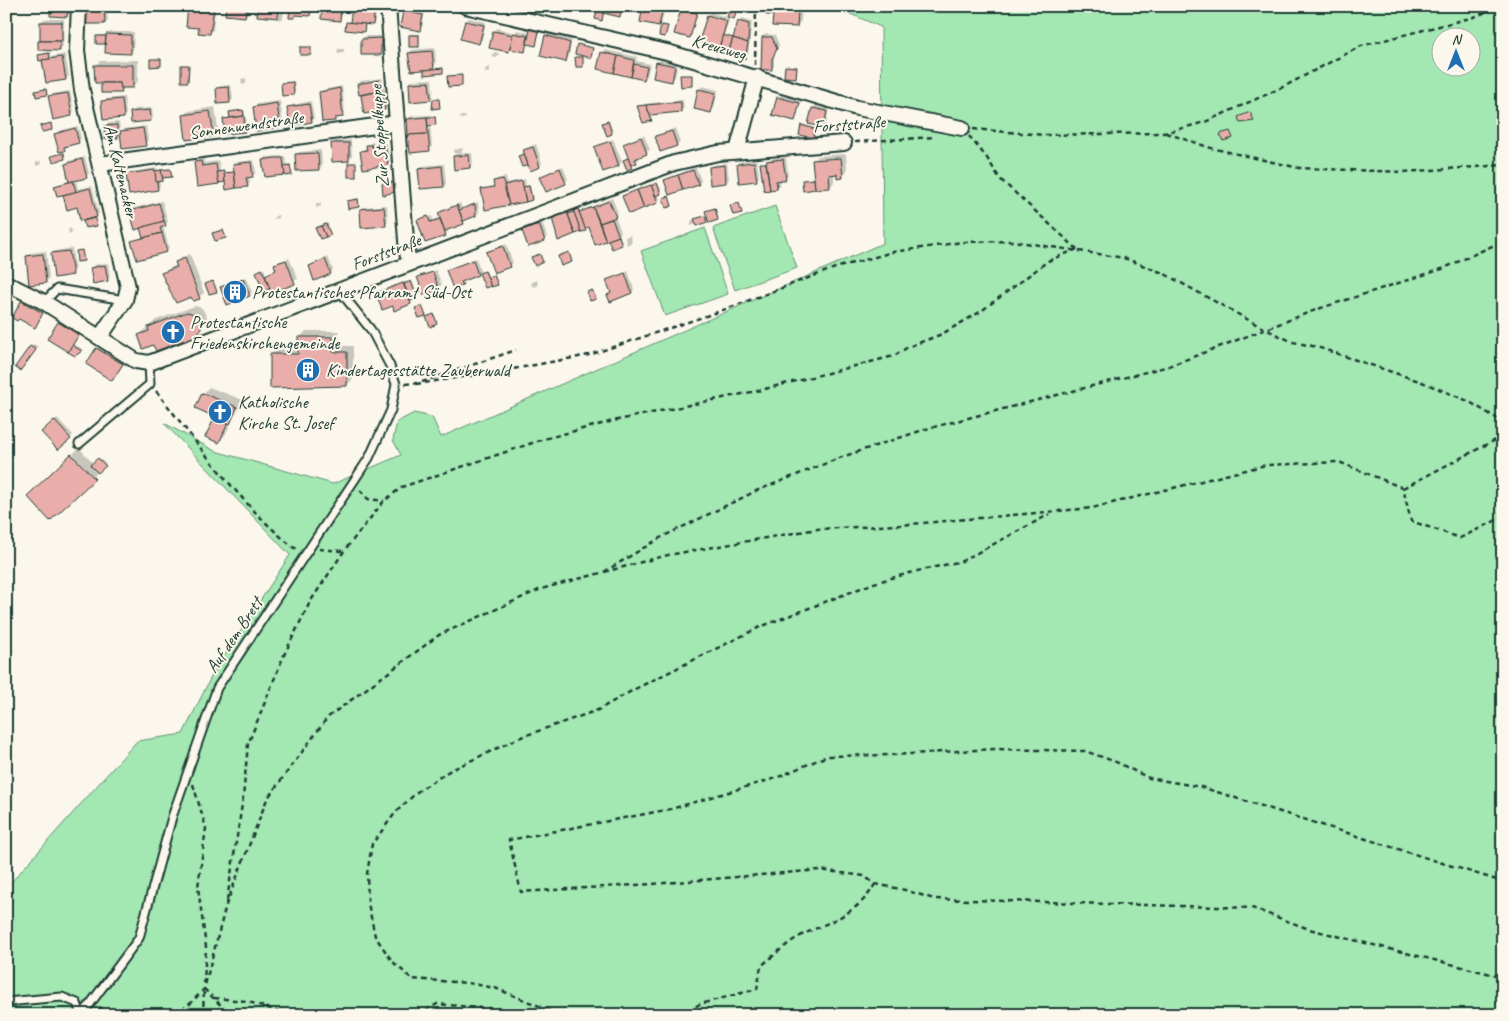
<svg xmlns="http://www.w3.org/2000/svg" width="1509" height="1021" viewBox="0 0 1509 1021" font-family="Caveat,sans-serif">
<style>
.green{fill:#a3e7b2;stroke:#619273;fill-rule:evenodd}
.shadow{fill:#0003}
.building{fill:#e9aea9;stroke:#1f3d34}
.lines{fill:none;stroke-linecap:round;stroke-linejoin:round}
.service-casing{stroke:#1f3d34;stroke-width:11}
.minor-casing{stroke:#1f3d34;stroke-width:18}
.path{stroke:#1f3d34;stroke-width:2.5;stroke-dasharray:5 4;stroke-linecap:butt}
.service{stroke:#fbf7ec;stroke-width:7}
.minor{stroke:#fbf7ec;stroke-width:14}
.labels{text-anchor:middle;stroke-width:4;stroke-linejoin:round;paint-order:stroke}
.street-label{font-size:18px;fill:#1f3d34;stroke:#fbf7ec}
.poi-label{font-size:18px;fill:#1f3d34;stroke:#fbf7ec;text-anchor:start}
</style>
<rect width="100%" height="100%" fill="#fbf7ec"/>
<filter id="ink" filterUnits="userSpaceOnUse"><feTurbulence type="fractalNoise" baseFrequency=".02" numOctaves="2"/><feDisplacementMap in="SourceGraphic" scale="10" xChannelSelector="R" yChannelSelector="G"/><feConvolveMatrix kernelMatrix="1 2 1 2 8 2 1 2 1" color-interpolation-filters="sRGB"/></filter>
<g filter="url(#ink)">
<g class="green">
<path d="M832 6H1503V1015H6V888L137 741 183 734 213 673 290 555 164 423 215 451 333 484 401 455 393 440 397 422 414 413 432 417 441 437 883 243 881 27ZM1442 38H1472V68H1442Z"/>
<polygon points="775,206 797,268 735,290 713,228"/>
<polygon points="705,228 728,294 665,316 641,251"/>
</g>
<g class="shadow">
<polygon points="53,6 70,6 70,13 67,16"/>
<polygon points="87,6 106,6 108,20 105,23"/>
<polygon points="189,6 216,6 213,30 210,33 200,27"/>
<polygon points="227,6 249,6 248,13 245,16"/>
<polygon points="259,6 281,6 284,8 283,19 279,20 279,15 277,17"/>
<polygon points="291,6 313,6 313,12 310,15 298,14 294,17"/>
<polygon points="323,6 343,6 342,16 339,19"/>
<polygon points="353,6 377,6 375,21 372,24 365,23 363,31 347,23 351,22"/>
<polygon points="550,6 561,6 559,10"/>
<polygon points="577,6 594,6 591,10"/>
<polygon points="606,6 624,6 619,15 604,12 602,18 599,8 606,8"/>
<polygon points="645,6 665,6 662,22 659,25"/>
<polygon points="685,6 701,11 700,6 707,6 705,13 699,11 689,37 675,33"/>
<polygon points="732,6 738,6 735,17 730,17 724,35 734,38 742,18 752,21 748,55 745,58 700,41 708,15 711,12 728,18"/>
<polygon points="768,6 802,6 801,21 797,26 774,14"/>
<polygon points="408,9 425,12 422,27 419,30 405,12"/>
<polygon points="469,18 486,22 482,40 479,42 462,38 466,21"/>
<polygon points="44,19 64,19 63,46 60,49 39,49 41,22"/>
<polygon points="497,28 515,33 517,30 530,33 532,28 540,30 536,45 528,43 524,51 511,48 508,51 494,31"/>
<polygon points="110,32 134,32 133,50 130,53 107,43 97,42 99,35 106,35"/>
<polygon points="549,33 572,40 568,58 565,61 546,36"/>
<polygon points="411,34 420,34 419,46 410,36"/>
<polygon points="766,34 775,35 779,45 774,55 774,66 771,69 763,37"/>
<polygon points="365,36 383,36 384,51 381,54 362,39"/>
<polygon points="435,48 436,64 432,69 443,68 443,72 425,70 427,68 409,53 412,50"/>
<polygon points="338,49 344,49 344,53 337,54"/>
<polygon points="605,50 637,57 636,61 650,64 647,76 644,79 599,68 602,53"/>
<polygon points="50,52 51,57 65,54 69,76 66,79 39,55"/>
<polygon points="494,52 499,53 497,58 492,57"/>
<polygon points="138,60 138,81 133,86 125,86 122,92 102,82 96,65 100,61"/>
<polygon points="660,60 678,63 675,77 672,80 657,62"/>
<polygon points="490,67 490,72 485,73 485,69"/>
<polygon points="246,78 246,84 242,85 241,79"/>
<polygon points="382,78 388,106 385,109 365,112 358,84 361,81"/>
<polygon points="432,79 433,96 430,99 410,83 413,80"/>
<polygon points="294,81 295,92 294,93 282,84"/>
<polygon points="231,85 233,99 230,102 217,89 220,86"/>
<polygon points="342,86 345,113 335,120 320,93 323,90"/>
<polygon points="702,86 718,90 714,108 711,111 700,89"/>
<polygon points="70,91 74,112 71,115 50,97 53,94"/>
<polygon points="782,94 802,100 794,120 779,97"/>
<polygon points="124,97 126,114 123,117 103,102 106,99"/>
<polygon points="683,100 684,108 681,111 650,114 653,118 643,122 638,106 650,103"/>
<polygon points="280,101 283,123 280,126 254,107 257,104"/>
<polygon points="311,101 314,118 311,121 289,108 292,105"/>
<polygon points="816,105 829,108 826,123 823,126 813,108"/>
<polygon points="215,107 218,130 214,135 184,115 189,111"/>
<polygon points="152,108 153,117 150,120 132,112 135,109"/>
<polygon points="244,110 248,127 245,130 225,120 231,116 232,111"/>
<polygon points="429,115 436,116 436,123 430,124 432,147 429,150 408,119 411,116"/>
<polygon points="461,116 465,116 466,118 460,119"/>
<polygon points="609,121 613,132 608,134 604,123"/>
<polygon points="119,122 120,133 124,129 146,126 148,141 145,144 121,133 118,137 105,126 108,123"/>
<polygon points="803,124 815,129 813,136 801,134"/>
<polygon points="78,126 81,139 60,151 56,134 59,131"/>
<polygon points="675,128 680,142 677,145 656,137"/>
<polygon points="644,135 650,150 638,156 639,159 628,168 625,159 630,158 624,145"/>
<polygon points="613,139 622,162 619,165 595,148"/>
<polygon points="351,140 352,156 349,159 332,144 335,141"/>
<polygon points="374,142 375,145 387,143 390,161 387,164 362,151 370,143"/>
<polygon points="536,144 542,163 540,166 529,163 523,165 521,155 525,154 524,150 527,148"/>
<polygon points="463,148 461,153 472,153 473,164 470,167 454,157 458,153 454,154 454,150"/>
<polygon points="321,150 322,166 319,169 296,155 299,152"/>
<polygon points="846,154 847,172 842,177 838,173 834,173 834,182 830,187 803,181 815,178 813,161 818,156"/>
<polygon points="285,156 287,165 291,164 291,174 263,160 266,157"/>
<polygon points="85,157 89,174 76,179 78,189 92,186 99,213 96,216 96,224 85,221 88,218 78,206 68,208 64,193 55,186 70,180 66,164 69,161"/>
<polygon points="786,157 788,176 779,179 780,185 777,188 765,189 762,164 770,159"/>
<polygon points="204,158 204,163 219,161 220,171 224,171 225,173 235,172 234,165 237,162 254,160 256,173 249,176 250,183 247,186 227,188 226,180 218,181 195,162"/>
<polygon points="757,160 759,177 756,180 738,164 741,161"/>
<polygon points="41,161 40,165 36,166 36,162"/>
<polygon points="727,163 729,179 726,182 710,168 713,165"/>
<polygon points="444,164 446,183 443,186 419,169 422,166"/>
<polygon points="563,166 568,180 547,190 541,177"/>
<polygon points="696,167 701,181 698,184 665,180"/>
<polygon points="157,168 158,170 171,168 172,175 159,180 160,186 157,189 127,175 130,172"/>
<polygon points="506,177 507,183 525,179 526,186 530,185 533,198 483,190 495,185 497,179"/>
<polygon points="654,183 655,185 658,183 662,192 658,194 660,199 657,202 624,196"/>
<polygon points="6,187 10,187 14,261 6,266"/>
<polygon points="359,198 359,205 348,201 349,200"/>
<polygon points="612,198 618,213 615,216 621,232 619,234 622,244 613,248 613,236 596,243 589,226 576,233 568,211 571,213 579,209 580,212"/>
<polygon points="162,201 168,222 163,226 169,248 166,251 133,242 144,236 141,227 131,211 134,208"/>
<polygon points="478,202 479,212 476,215 466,218 464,223 447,229 448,232 446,234 426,242 418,221 420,219 432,216 433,220 441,217 439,213 442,210 460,203 462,208"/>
<polygon points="321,203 321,206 316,208 316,204"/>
<polygon points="387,205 388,222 385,225 361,210 364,207"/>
<polygon points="716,208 718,219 709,219 691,226 691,221 707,215 708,210"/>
<polygon points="279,215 279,218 274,219 275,216"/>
<polygon points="542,222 547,237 544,240 523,231"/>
<polygon points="328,223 330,234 318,227"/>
<polygon points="71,228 72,232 69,234 68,230"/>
<polygon points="630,235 632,242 627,245 625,237"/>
<polygon points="506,244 513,263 495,272 488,252"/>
<polygon points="72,248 75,271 72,274 52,254 55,251"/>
<polygon points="46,251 49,278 46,282 27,256 30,253"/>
<polygon points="190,254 204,293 194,300 192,295 163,273 177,264 181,258"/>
<polygon points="328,257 333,270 330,273 310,266"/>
<polygon points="289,258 298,279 272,291 271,287 264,290 258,271 264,269 266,275 277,269 276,265 278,262"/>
<polygon points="476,258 481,273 486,271 489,277 495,275 497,284 486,287 480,272 464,279 462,284 447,270"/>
<polygon points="108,263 110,277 107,280 91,268 94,265"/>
<polygon points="436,270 442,285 425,293 419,278"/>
<polygon points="628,271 634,289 632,292 609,295 612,292 608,281"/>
<polygon points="246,277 252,292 249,295 222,288"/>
<polygon points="537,280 538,285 533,287 531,283"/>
<polygon points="406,281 407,283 412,281 418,296 413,298 411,303 393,304 377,293"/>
<polygon points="593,289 596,297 595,298 588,292"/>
<polygon points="6,291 14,294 6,308"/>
<polygon points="25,299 45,310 37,323 13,317"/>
<polygon points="195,306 202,308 207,317 195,335 154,344 139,335 156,320"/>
<polygon points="62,320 81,331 73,344 82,349 75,355 49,339"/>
<polygon points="306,331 339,331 339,346 353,346 353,379 347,385 271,355 278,348 299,348 299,338"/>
<polygon points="34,344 38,347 23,366 31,347"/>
<polygon points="100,345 125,361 115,376 88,364"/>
<polygon points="209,387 243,400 225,435 218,442 216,416 203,394"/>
<polygon points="57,418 73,435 58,449 43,432"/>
<polygon points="79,448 94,464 100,458 106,464 50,519 29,496"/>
</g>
<g class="building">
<polygon points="51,6 68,6 67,17 50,16"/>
<polygon points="85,6 104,6 105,24 85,24"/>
<polygon points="188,6 214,7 210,34 198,33 199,28 186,27"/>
<polygon points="226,6 247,6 245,17 225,15"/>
<polygon points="258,6 279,6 278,18 257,16"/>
<polygon points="290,6 311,6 310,16 295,15 295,18 289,18"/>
<polygon points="322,6 341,6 340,21 321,19"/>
<polygon points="352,6 375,7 373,25 350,23"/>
<polygon points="605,6 622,6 620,17 603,13"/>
<polygon points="643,6 663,8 659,26 640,22"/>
<polygon points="731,6 738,7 734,19 727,17"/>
<polygon points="766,6 786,6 786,10 798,11 797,27 772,26 773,15 766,15"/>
<polygon points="598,7 604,9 602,21 595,19"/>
<polygon points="681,9 697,13 690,38 674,34"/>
<polygon points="403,11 423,15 420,31 400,27"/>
<polygon points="707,15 727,21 719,48 699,42"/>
<polygon points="465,21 484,25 479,44 460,39"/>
<polygon points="738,21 749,24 748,43 733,38"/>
<rect x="40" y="22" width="22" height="19"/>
<polygon points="346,22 365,24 364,32 345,30"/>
<polygon points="661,25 668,26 665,37 659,36"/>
<polygon points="530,29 539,31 536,46 527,44"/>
<polygon points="493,31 513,35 509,52 489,48"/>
<polygon points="513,33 528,36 525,52 510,49"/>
<polygon points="106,34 131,35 131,54 105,53"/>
<rect x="409" y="35" width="10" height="12"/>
<polygon points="545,35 570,43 566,62 540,56"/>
<polygon points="723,35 733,38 728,54 719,48"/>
<polygon points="96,36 106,36 105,44 96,44"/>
<polygon points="762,37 772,37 777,49 772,59 772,70 761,70"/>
<polygon points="381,38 381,55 361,55 361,39"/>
<polygon points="733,38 748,43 745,59 728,54"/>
<polygon points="38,41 60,41 60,51 38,50"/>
<polygon points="577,44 593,48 591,58 575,54"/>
<rect x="300" y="47" width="11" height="8"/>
<polygon points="432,51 434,69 411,71 408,53"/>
<polygon points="601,52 618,56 614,73 597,69"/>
<polygon points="49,53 50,59 39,61 38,55"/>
<polygon points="618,56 634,60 631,77 614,73"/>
<polygon points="62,57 66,80 46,83 42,60"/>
<polygon points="575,57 583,57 583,67 576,67"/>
<polygon points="150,59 161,59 161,66 150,67"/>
<polygon points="656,62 675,66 672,82 653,78"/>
<polygon points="634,64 647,67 644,80 631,77"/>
<polygon points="94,65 133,65 133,88 120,88 120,83 95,83"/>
<polygon points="181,65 189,65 188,82 181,82"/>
<polygon points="785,66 797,67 796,78 784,77"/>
<polygon points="443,68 443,73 424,75 424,70"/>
<polygon points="462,75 462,86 448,87 447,76"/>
<polygon points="680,75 692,75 692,86 681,87"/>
<polygon points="379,80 381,91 359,95 357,84"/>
<polygon points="293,82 294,95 282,96 281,83"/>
<polygon points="429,82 431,100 410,102 409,83"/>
<polygon points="101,83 120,83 122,93 101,93"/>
<polygon points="229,87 230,103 217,104 216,88"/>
<polygon points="340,88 343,117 335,118 335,121 322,122 319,92"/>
<polygon points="46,89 47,95 36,97 35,91"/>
<polygon points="698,89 716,93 711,113 694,109"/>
<polygon points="382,91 385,110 364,114 361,95"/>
<polygon points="68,93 72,116 53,120 48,96"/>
<polygon points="777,97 800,103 795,121 772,115"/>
<polygon points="122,99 124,118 103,120 101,101"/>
<polygon points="433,99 439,99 440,108 432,109"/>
<polygon points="681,102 681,112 650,115 646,105"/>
<polygon points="277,103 280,127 256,131 253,107"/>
<polygon points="309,104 312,122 290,126 287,107"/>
<polygon points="646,105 652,121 643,123 637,106"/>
<polygon points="812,108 827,111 824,127 808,124"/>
<polygon points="150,110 151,121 131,123 130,112"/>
<polygon points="243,110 244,116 230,118 229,112"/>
<polygon points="210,111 214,136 186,140 183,115"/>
<polygon points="1250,112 1254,121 1240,123 1238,117"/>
<polygon points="244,116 245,132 225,134 223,119"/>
<polygon points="427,117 428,134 408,135 407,119"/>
<polygon points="427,117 435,117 436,125 428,126"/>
<polygon points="608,121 612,134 607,136 602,123"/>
<polygon points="51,123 52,130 42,132 40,126"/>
<polygon points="117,125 118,138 105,139 104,126"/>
<polygon points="801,125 815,129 813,138 799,135"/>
<polygon points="75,128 79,143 64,147 65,151 59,152 54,134"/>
<polygon points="143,128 146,146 122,149 120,131"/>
<polygon points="672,131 677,146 660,152 655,136"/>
<polygon points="1230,131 1233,138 1223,141 1220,134"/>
<polygon points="428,134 430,151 410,153 408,135"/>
<polygon points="641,137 647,154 635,159 637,163 631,165 623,144"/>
<polygon points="610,141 619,166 603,172 594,147"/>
<polygon points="331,143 349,143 349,161 332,162"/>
<polygon points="366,145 372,145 372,147 385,145 388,165 363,169 360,151 367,150"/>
<polygon points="533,147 540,167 530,171 523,150"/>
<polygon points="64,153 65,159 53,162 51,156"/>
<polygon points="318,153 319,170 296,171 295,154"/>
<polygon points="524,154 528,165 522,167 518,156"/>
<polygon points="469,155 470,168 454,170 453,156"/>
<polygon points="275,158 283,158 285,175 265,177 262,160"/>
<polygon points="628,158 632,168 627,170 623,160"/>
<polygon points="841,158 843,178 837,179 837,174 829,175 830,188 815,189 812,160"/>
<polygon points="82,159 87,178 69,182 65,164"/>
<polygon points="783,159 786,180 776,181 777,189 770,190 766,161"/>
<polygon points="201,161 202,166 216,164 219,184 197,187 194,162"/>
<polygon points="251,162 253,177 246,178 248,187 236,188 233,164"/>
<polygon points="754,162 757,181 739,183 737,164"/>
<rect x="348" y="163" width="8" height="14"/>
<polygon points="760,163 766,163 770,190 764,191"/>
<polygon points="290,165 292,175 285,176 284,166"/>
<polygon points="725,165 726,183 710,185 709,167"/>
<polygon points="442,166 444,187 420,189 418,169"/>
<polygon points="560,168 566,184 546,192 539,177"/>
<polygon points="170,169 172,177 162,178 161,170"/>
<polygon points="155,170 158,190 129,195 126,174"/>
<polygon points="161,170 163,181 156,182 155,171"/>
<polygon points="693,170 699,185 683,190 678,175"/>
<polygon points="224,171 225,182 219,183 217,172"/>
<polygon points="234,172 236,188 226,190 224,173"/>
<polygon points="678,175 683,190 669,195 664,180"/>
<polygon points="503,179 509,205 485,210 481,189 494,187 493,181"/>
<polygon points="814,179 815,189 803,191 802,180"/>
<polygon points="73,181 76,192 57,196 54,186"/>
<polygon points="522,181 526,202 509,205 504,185"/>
<polygon points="394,182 395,192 383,195 382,183"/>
<polygon points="657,183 661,194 656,196 651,186"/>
<polygon points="651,185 658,203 644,208 637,190"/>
<polygon points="529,186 532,200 526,202 523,187"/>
<polygon points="90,188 97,217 80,221 77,207 67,210 63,195"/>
<polygon points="637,190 644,208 629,214 622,196"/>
<polygon points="669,196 672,206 666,208 663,198"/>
<polygon points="358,199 359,207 348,209 347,201"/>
<polygon points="609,201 616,217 600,223 593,207"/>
<polygon points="159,203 164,221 135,230 130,211"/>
<polygon points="739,203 742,213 733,215 730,205"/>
<polygon points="475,204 476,216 463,221 459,210"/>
<polygon points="457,205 464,224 445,231 438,213"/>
<polygon points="384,207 386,226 361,228 360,209"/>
<polygon points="593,207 606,241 595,245 589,227 585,229 579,212"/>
<polygon points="715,208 718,220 709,223 705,211"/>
<polygon points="578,209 586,231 581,232 573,211"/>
<polygon points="567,212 575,234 558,241 552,218"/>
<polygon points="574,212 581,232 575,234 568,214"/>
<polygon points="6,216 9,216 10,267 6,268"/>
<polygon points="428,216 430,222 440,219 446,236 425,243 417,220"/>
<polygon points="705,216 707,222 697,226 694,219"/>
<polygon points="95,218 97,226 85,228 83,221"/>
<polygon points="612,219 619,236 606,241 600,223"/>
<polygon points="164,221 166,226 160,228 162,233 143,238 140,228"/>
<polygon points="326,224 331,235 326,237 321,226"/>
<polygon points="539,224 545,241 528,247 522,230"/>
<polygon points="321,226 326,237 320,239 315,228"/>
<polygon points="223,230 226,238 215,241 212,233"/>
<polygon points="162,233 167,252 137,260 131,241"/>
<polygon points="619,236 622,245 612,249 608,240"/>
<polygon points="503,246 510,267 494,273 486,252"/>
<polygon points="82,250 84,261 77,262 76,251"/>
<polygon points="69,251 73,275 54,278 51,253"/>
<polygon points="569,252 572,262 561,266 558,256"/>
<polygon points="43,254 46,283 29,285 26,256"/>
<polygon points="540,254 543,262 535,266 531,257"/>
<polygon points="185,258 200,299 193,301 191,297 176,303 161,273 177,267 175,262"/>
<polygon points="325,259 331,274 314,281 309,266"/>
<polygon points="286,260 295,284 271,293 265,275 276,270 274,264"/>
<polygon points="473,260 478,275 461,282 463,285 453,289 446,270"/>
<polygon points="105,265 108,281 93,284 90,268"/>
<polygon points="262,269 270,289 263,291 256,272"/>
<polygon points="485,271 491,286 485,288 479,273"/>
<polygon points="433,272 439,290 424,295 417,277"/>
<polygon points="625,273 632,293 610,302 607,295 611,293 606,280"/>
<polygon points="494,275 498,285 491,287 488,278"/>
<polygon points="243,279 250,296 227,305 220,287"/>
<polygon points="213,281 217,292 209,294 205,284"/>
<polygon points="411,281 417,298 410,301 404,284"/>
<polygon points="403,283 411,304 394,311 393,306 382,310 376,293"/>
<polygon points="592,290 596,299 590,301 587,292"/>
<polygon points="21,301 43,313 35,328 19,319 17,321 12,318"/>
<polygon points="422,306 426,316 419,318 415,308"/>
<polygon points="187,312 195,314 201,321 201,329 196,336 156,351 153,345 143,349 138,335 149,331 148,327"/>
<polygon points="434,314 437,324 430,327 426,317"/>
<polygon points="58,322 79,335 68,352 47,339"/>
<polygon points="298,337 333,337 333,352 347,352 347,386 270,388 270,354 298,354"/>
<polygon points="72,345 82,351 75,356 68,352"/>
<polygon points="30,346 36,350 20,371 15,367"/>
<polygon points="96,348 123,364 112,381 86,364"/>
<polygon points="202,393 237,407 230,424 195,408"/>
<polygon points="215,417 228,423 219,443 205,437"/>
<polygon points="54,420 71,439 58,450 41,432"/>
<polygon points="71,454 95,479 50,521 27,496"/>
<polygon points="98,458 106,466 98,473 90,465"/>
</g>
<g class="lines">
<g class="service-casing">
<g id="service">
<polyline points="44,302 57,289 125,300"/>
<polyline points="79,444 150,384 149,363"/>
<polyline points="6,1002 62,997 77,1003 81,1015"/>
<polyline points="82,1015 139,938 172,817 217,688 369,458 391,410 396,384 390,366 371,330 339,290"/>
</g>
</g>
<g class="minor-casing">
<g id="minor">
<polyline points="79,6 77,50 82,90 128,287 125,300 100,337"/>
<polyline points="388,6 407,253 410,263"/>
<polyline points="465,6 667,52 857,108 962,128"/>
<polyline points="737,151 757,77"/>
<polyline points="100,164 397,123"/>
<polyline points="6,283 44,302 136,361 149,363 674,163 718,153 844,143"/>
</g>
</g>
<g class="path">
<polyline points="755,65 756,6"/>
<polyline points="973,129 1044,135 1164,133 1205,122 1283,87 1361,46 1474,17 1500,6"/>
<polyline points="1166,133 1211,148 1299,168 1403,172 1503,165"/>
<polyline points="969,136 987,158 1000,179 1077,249"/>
<polyline points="855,142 935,137"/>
<polyline points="422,382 516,350"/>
<polyline points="405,384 417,383"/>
<polyline points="416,384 502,371 589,355 715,313 835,268 893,252 963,242 1013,241 1124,258 1163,273 1265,329 1293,342 1317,347 1422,382 1468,401 1503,422"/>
<path d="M156 391C199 445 240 504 294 548H299"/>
<polyline points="1403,488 1503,436"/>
<polyline points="360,490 368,499 384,501"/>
<polyline points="319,549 343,551"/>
<polyline points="604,572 660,538 756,491 842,457 926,429 1169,366 1318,309 1442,269 1503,241"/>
<polyline points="193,784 206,828 198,887 206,947 204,983"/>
<polyline points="875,884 905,890 934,899 1252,908 1309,929 1503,977"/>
<polyline points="227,900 243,798 248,744 284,655 310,602 344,551 384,501 402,487 544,439 613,421 761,390 894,356 908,347 942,334 980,312 1048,261 1077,249"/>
<polyline points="226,905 267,799 328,717 439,635 541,589 668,555 817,529 900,525 1092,508 1266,465 1339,462 1403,488 1411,521 1460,538 1503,517"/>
<polyline points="204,989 231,1015"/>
<polyline points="214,998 246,1001 290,1015"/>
<polyline points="99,1007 116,1015"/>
<polyline points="549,1010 495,988 468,983 412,979 392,961 375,936 368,903 367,874 372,844 396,812 417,792 449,771 521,737 598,710 635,689 760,627 874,583 913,572 962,561 1050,514"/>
<polyline points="174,1015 191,1003 204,989 226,905"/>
<polyline points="203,1015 204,988"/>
<polyline points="418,1015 437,1004 535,1013 549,1010 555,1015"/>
<path d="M680 1015 700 1004 757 989 761 966C772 957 783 947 795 939 824 922 857 917 875 884L864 876 820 870 652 884 521 892 509 840 671 809 776 778 827 756 892 755 994 749 1085 751 1116 762 1149 778 1201 787 1503 882"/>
</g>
<use href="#service" class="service"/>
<use href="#minor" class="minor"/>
</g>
</g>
<defs>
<g id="building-disc" transform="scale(1.25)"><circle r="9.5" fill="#1f6fb2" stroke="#fbf7ec"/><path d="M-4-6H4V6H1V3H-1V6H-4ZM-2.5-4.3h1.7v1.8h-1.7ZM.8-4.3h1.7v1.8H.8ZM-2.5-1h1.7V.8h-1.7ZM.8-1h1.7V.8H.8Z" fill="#fff"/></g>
<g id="church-disc" transform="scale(1.25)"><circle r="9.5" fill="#1f6fb2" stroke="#fbf7ec"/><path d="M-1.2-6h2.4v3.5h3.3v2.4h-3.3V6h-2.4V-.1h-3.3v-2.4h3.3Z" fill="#fff"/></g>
</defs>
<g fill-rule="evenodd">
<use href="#building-disc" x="235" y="292"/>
<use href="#church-disc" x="173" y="332"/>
<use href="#building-disc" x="308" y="370"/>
<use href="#church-disc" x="220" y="412"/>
</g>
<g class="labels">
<g class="street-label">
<text transform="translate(719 47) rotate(16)" y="6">Kreuzweg</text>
<text transform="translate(849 124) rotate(-4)" y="6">Forststraße</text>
<text transform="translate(246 125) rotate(-8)" y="6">Sonnenwendstraße</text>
<text transform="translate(379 136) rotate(-94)" y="6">Zur Stoppelkuppe</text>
<text transform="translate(121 171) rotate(76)" y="6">Am Kaltenacker</text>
<text transform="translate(386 252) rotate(-21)" y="6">Forststraße</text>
<text transform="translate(234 635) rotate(-56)" y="6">Auf dem Brett</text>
</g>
<g class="poi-label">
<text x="252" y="298">Protestantisches Pfarramt Süd-Ost</text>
<text x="190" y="328">Protestantische<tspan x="190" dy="21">Friedenskirchengemeinde</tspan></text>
<text x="326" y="376">Kindertagesstätte Zauberwald</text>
<text x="238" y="408">Katholische<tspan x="238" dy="21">Kirche St. Josef</tspan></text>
</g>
</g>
<rect width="1509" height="1021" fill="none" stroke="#fbf7ec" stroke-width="25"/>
<rect x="12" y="12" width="1484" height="996" fill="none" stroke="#1f3d34" stroke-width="2" filter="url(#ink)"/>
<g transform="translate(1456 52)"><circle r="24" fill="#fbf7ec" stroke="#a3ada2"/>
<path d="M0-4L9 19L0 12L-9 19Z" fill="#1f6fb2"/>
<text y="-8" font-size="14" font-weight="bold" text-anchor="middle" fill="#1f3d34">N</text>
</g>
</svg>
